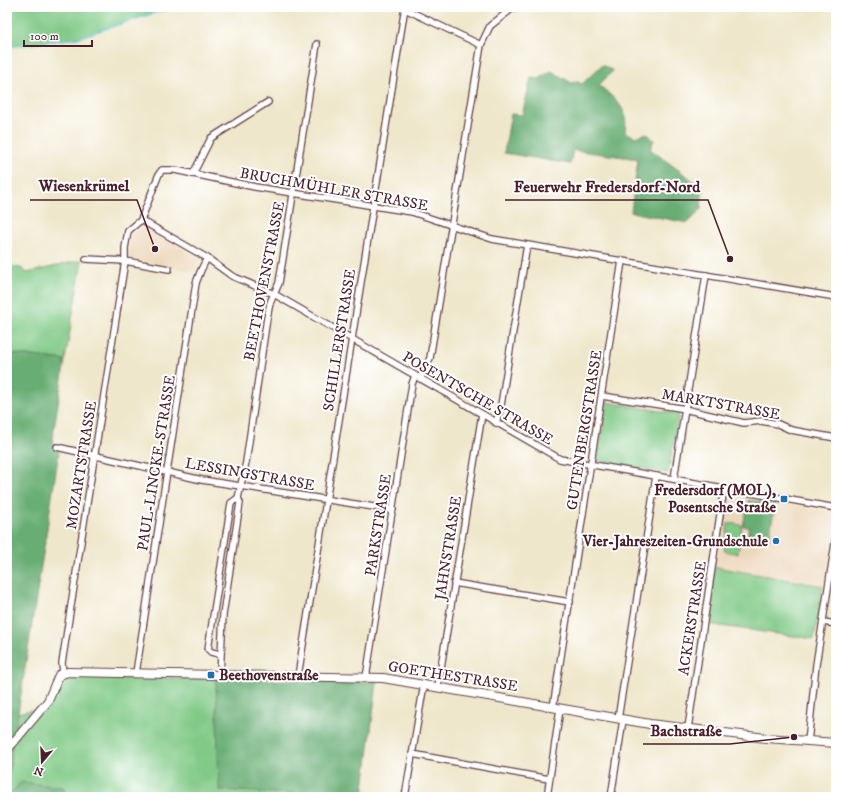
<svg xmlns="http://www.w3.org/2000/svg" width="843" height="804" viewBox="0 0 843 804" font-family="'IM FELL DW Pica',serif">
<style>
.built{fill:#edd7bb}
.green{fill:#80c986;stroke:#657458}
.forest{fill:#68ad73;stroke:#59664f}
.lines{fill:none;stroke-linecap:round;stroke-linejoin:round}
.stream{stroke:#64c5e2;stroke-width:1.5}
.street-casing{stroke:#633d43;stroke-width:8}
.secondary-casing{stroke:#633d43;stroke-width:10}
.street{stroke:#fff;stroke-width:5.5}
.secondary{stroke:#fff;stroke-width:8}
.poi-dot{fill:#1f6fb2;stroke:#fff;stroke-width:1.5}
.labels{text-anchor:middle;stroke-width:4;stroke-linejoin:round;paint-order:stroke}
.street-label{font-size:15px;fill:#4a1f2b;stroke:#fff}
.poi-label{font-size:15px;font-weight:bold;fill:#4a1f2b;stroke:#fff;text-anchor:end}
.leader{fill:none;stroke:#4a1f2b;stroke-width:1.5}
.callout-dot{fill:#4a1f2b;stroke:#fff;stroke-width:1.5}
.callout-label{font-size:16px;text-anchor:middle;font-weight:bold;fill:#4a1f2b;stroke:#fff;stroke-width:4;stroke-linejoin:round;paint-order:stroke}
</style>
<rect width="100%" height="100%" fill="#fff"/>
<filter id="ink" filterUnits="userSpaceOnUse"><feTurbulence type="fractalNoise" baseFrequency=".025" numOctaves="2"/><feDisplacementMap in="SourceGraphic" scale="8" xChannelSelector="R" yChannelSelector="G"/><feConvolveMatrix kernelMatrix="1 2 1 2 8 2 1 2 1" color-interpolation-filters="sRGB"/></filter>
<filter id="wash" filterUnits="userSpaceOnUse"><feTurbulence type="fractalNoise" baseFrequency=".012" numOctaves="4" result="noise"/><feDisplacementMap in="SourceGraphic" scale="16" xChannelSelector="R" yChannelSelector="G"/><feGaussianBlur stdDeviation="0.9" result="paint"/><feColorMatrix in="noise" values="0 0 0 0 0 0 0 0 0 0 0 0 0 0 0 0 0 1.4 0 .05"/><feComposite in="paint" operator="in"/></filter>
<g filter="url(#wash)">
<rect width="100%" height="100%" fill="#efe7cb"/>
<g class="built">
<polygon points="145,227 198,258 195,272 128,259 131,234"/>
<polygon points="727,494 836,513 825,587 715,567"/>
</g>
<g class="green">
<polygon points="7,7 173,7 77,38 7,47"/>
<polygon points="82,260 65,360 7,353 7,266 21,268 27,273"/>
<polygon points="607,402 679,414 668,473 597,461"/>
<polygon points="728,523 742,525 738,554 724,551"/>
<polygon points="715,567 823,586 814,639 707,624"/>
<polygon points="61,675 216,679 220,790 354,797 66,797 63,787 12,792 7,794 12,745 18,713 48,706"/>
</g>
<g class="forest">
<path d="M602 65 613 71 599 85C616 101 629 107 625 132L636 137 647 133 654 140 650 149 703 188 701 209 688 223 631 212 638 159 573 150 570 164 504 153 511 114 522 115 531 78 539 79 551 71 572 83 576 81 582 84Z"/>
<polygon points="7,353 65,360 52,441 59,452 18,713 12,745 7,794 12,792 21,782 63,787 66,797 7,797"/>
<polygon points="748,500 775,504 769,540 747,536 749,527 743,526"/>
<polygon points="216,679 377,681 363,797 219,790"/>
</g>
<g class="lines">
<polyline class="stream" points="7,47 77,38 173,7"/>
</g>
</g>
<g filter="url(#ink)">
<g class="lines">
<g class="street-casing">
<g id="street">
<polyline points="405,9 481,45"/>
<polyline points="193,174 211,138 268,102"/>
<polyline points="141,220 207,258 232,276 274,294 560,459 836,508"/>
<polyline points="86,259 125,261 169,269"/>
<polyline points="420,379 430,358 481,45 490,26 514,7"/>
<polyline points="602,396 680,408 744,423 761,421 778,424 791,430 836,438"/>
<polyline points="496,423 501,405 527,245"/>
<polyline points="57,447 202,480 393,510"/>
<polyline points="674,479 706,275"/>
<polyline points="454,583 570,602"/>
<polyline points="823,622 836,624"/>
<polyline points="220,654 211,652 208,649 231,503 238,498"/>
<polyline points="63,673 62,663 125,261 125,248 128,231 141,220 159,174 162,170 175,170 255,187 412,212 492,239 836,297"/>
<polyline points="136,673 196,283 201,270 207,258"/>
<polyline points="220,675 223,615 240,503 238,498 246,462 267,318 270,303 279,283 317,44"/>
<polyline points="298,676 405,7"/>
<polyline points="366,678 412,384 415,376"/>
<polyline points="438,686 482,414"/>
<polyline points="553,708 622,261"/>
<polyline points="618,719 656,476"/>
<polyline points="688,728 724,488"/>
<polyline points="808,742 816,665 836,537"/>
<polyline points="412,754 549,779"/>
<polyline points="405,797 424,684"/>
<polyline points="547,797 560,709"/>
<polyline points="611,797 623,720"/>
</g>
</g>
<g class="secondary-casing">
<polyline id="secondary" points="7,750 48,701 59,675 68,672 383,678 650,724 766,738 836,743"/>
</g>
<use href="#street" class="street"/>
<use href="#secondary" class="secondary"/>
</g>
</g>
<g class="poi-dot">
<rect x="780" y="495" width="8" height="8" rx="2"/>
<circle cx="776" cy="541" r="4"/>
<rect x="207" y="671" width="8" height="8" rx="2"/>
</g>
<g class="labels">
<g class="street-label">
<text transform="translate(334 189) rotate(10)" y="5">BRUCHMÜHLER STRASSE</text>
<text transform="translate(264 281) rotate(-79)" y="5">BEETHOVENSTRASSE</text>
<text transform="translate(339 340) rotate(-81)" y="5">SCHILLERSTRASSE</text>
<text transform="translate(478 398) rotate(30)" y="5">POSENTSCHE STRASSE</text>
<text transform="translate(721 404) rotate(10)" y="5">MARKTSTRASSE</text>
<text transform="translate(584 430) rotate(-81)" y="5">GUTENBERGSTRASSE</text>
<text transform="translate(156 463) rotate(-81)" y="5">PAUL-LINCKE-STRASSE</text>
<text transform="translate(81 465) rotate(-81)" y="5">MOZARTSTRASSE</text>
<text transform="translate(250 474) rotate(10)" y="5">LESSINGSTRASSE</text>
<text transform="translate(378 525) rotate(-81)" y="5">PARKSTRASSE</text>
<text transform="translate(448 548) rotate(-81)" y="5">JAHNSTRASSE</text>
<text transform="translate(692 618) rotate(-81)" y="5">ACKERSTRASSE</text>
<text transform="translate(453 676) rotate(9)" y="5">GOETHESTRASSE</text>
</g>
<g class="poi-label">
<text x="776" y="495">Fredersdorf (MOL),<tspan x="776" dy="17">Posentsche Straße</tspan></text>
<text x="768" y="546">Vier-Jahreszeiten-Grundschule</text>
<text x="219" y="680" text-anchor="start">Beethovenstraße</text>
</g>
</g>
<path class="leader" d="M155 249L137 200H30M730 259L708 200H505M794 737L730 744H643"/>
<g class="callout-dot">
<circle cx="155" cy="249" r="4"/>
<circle cx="730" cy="259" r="4"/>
<circle cx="794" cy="737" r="4"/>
</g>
<g class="callout-label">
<text x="84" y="191">Wiesenkrümel</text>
<text x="607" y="192">Feuerwehr Fredersdorf-Nord</text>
<text x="686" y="736">Bachstraße</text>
</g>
<rect width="843" height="804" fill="none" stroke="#fff" stroke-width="24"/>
<g transform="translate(42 762) rotate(199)" stroke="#ffffff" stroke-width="3" paint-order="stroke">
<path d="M0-3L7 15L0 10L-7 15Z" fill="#4a1f2b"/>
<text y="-6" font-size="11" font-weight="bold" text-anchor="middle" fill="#4a1f2b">N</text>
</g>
<path d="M24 40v6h68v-6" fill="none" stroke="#4a1f2b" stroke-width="2"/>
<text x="30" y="40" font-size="12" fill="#4a1f2b" stroke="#ffffff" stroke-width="3" paint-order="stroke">100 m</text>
</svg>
